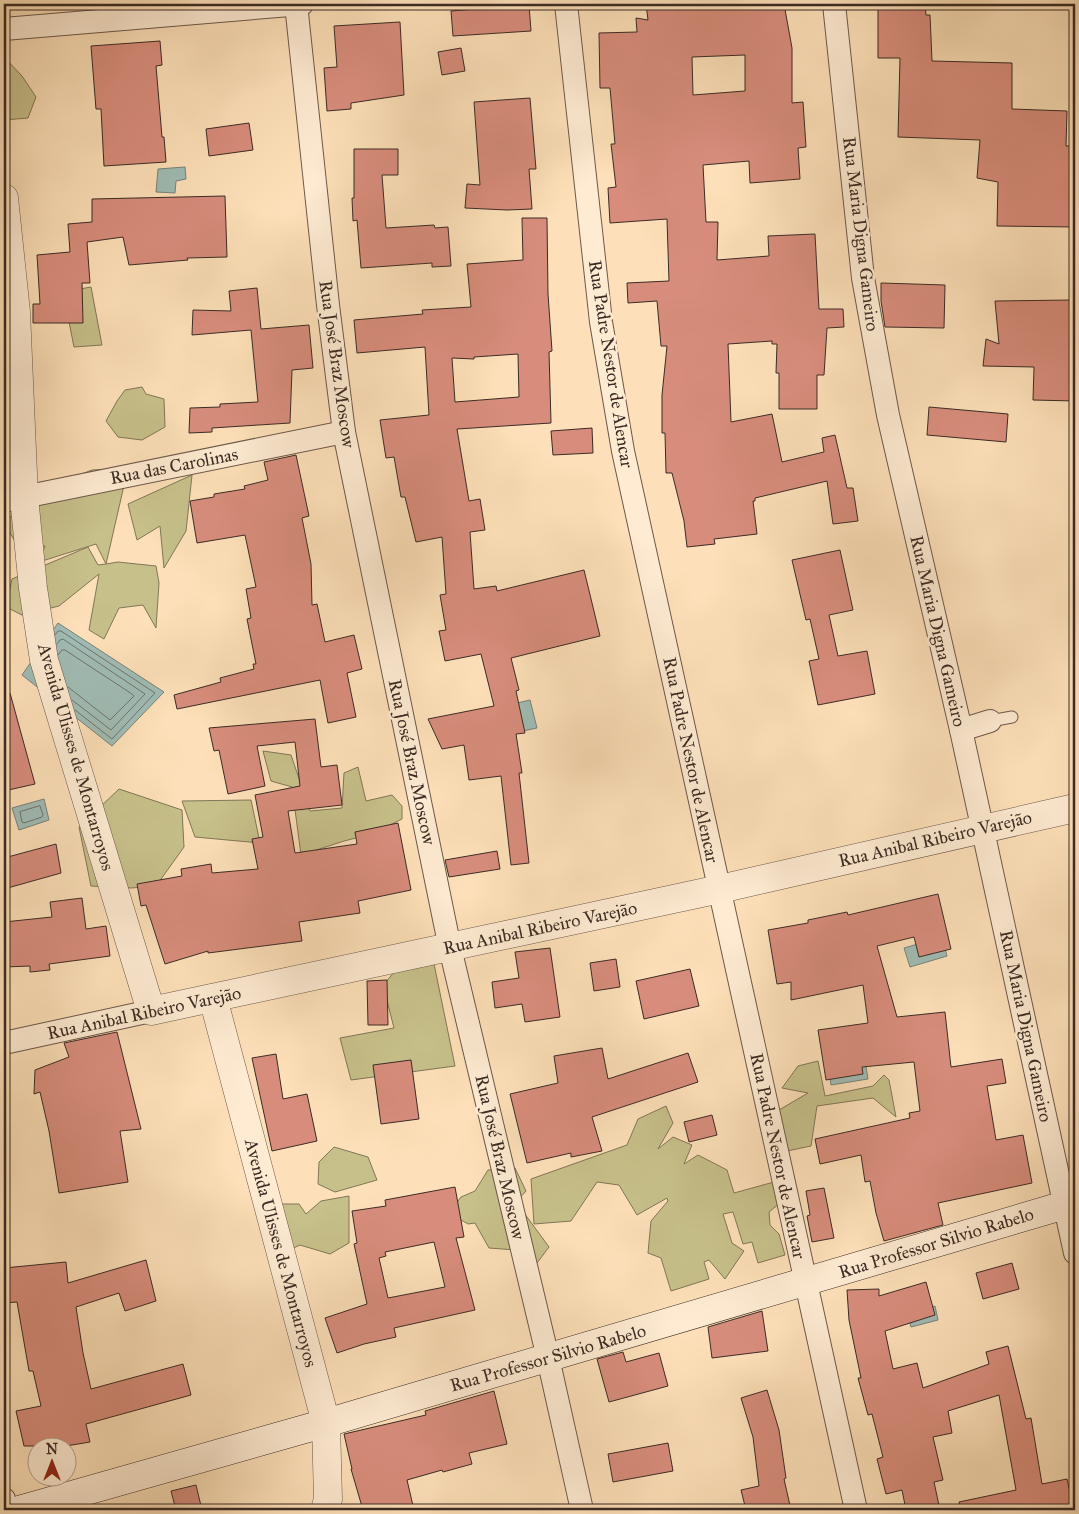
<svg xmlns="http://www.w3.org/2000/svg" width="1079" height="1514" viewBox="0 0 1079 1514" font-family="'IM FELL Great Primer',serif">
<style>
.green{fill:#c7c08a;stroke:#817657}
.water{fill:#a0bcb5;stroke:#78827b}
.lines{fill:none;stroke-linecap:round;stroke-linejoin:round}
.shore{stroke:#6e746c;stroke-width:1}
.building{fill:#d88d7c;stroke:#3b2b24;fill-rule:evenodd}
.service-casing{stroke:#6c5849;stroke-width:13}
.minor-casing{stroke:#6c5849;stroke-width:24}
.tertiary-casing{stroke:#6c5849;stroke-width:29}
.secondary-casing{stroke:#3b2b24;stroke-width:29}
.service{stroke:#feebd2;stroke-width:11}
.minor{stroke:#feebd2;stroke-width:22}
.tertiary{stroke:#feebd2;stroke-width:28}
.secondary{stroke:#feebd2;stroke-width:28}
.labels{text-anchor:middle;stroke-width:5;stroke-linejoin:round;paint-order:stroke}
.street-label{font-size:18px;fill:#3b2b24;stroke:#feebd2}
</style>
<rect width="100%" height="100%" fill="#fde0b9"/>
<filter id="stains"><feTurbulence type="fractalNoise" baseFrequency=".004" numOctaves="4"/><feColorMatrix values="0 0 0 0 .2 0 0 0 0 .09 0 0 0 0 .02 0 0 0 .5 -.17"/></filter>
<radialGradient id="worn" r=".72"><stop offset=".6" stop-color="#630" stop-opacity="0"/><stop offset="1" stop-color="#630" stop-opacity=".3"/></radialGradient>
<g class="green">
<polygon points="4,57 22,76 36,97 28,118 4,120"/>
<polygon points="91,287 102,345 74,347 63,292"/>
<polygon points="142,387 146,394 164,399 165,427 142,440 118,437 106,421 117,401 125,390"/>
<polygon points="128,468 106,564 118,562 156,566 159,583 156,628 143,605 119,608 104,639 89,630 99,574 59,606 22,615 6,607 12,579 88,547 98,565 106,564 96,544 39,562 45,546 19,548 4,523 4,520 40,504 66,480 92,470"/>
<polygon points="192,475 186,531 164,568 160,526 137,540 128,504"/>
<polygon points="263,751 291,755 310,811 342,808 344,773 358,767 366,801 392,795 402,806 402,819 372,834 344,841 301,855 292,787 271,781"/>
<polygon points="119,789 182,810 184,847 156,886 131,888 91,886 79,827"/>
<polygon points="251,800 260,843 195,837 182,801"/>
<polygon points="433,959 455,1066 351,1080 340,1038 394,1028 383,985 397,969"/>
<polygon points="818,1061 825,1096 873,1086 884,1075 889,1080 896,1117 873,1098 817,1106 811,1146 787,1151 779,1110 808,1093 782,1088 798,1066"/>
<polygon points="666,1106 673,1123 658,1149 673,1137 692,1145 684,1164 698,1155 727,1170 734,1193 774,1182 780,1203 769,1212 770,1225 779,1234 785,1255 758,1263 752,1242 743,1244 733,1212 723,1214 732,1243 744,1251 725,1279 709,1260 704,1262 709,1279 671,1291 661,1258 648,1253 651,1221 668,1201 667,1198 637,1215 619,1185 597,1182 571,1221 534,1224 531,1179 627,1145 638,1119"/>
<polygon points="334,1147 368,1157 377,1180 335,1192 318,1184 319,1162"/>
<polygon points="515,1168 526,1191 516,1202 549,1247 537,1263 516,1250 489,1248 475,1223 468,1224 449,1213 461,1197 475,1191 488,1170"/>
<polygon points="349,1196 349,1243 330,1254 300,1245 269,1259 282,1204 299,1204 306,1214 321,1201"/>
</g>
<g class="water">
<polygon points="185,167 186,179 176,181 175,193 156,192 158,169"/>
<polygon points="58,623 164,692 112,746 22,675"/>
<polygon points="530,700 537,728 523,731 509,705"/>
<polygon points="44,799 49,820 19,830 12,808"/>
<polygon points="942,937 947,956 910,967 904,948"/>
<polygon points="865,1060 868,1079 831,1085 828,1066"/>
<polygon points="935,1306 938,1320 911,1327 907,1314"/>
</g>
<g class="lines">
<g class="shore">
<polyline points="55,635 58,631 61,631 155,693 112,739 75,710"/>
<polyline points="57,644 60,640 63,639 145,694 111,730 72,700"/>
<polyline points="58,655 62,650 65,650 132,694 134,696 110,720 68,687"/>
<polygon points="40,806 43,815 42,817 24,823 22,822 20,812"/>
</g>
</g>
<g class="building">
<path d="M646 4H690V8L744 5V4H784L792 48V103L803 102 806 147 798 148 800 179 750 183 749 161 703 165 706 222H718L717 260 769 256 768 236 815 234 819 309H843L844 327 827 328 824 375H817V409H779V373H776L777 344H772V341L728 344 731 422 772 414 782 462 824 452 822 438 835 435 847 488H853L858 521 833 524 827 481 755 498V501H753L757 534 714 539 715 544 687 547 684 521 672 473H666L665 433H662V395L667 346H661L657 301 628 303 627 283 669 281 667 219 610 223 608 188 616 187 611 144H615L610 88H600L599 33 637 32 636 18 648 20ZM745 55V91L693 95 692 57Z"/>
<polygon points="878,4 925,4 926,15 930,15 932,61 1012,63 1012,109 1067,111 1066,146 1075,146 1075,227 997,226 998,182 977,178 980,140 898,137 900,58 878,58"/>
<polygon points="529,5 531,31 453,36 451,11"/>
<polygon points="400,22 404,95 351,103 351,109 327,111 324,68 337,67 334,26"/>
<polygon points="160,41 162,65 156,66 162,137 164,137 166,162 104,166 101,109 96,109 91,46"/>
<polygon points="461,48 465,71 442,75 438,52"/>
<polygon points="530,98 536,169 529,169 532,209 507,210 465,208 467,184 480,185 474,102"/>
<polygon points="249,123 253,150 209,156 206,129"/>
<polygon points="354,149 398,149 398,175 382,175 386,228 434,225 435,228 448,227 451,266 432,267 432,263 361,268 357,220 353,221 352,198 354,198"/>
<polygon points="225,196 227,257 187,258 188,260 129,265 123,237 87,242 90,283 82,283 83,323 33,323 33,304 40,304 37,255 70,252 68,224 92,222 92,199"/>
<path d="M522 218H547L548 294 552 351 549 352 551 423 457 429 469 501 480 499 485 530 470 532 474 589 496 586 497 591 584 570 600 636 511 658 519 690 516 691 525 733 516 734 522 773H519L529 863 511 865 501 776 469 780 464 745 442 749 428 719 494 706 481 654 445 661 439 631 446 630 440 595 446 594 442 537 416 542 405 497H401L394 457 386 458 380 420 429 415 425 347 357 353 354 320 423 314 422 310 471 307 467 264 523 260ZM518 354 519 397 455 402 452 358 474 359V357Z"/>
<polygon points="881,283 945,285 944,328 885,327 881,301"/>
<polygon points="257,288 261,329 309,325 313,368 292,370 290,423 212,428 212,432 189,433 190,408 220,407 220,404 258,402 251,330 192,335 193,310 231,311 229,291"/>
<polygon points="1072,300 1070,340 1075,340 1071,376 1075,376 1075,401 1033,400 1034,367 983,366 986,339 999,344 995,301"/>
<polygon points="929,407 1008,414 1006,442 927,435"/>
<polygon points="592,428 593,453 553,455 551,431"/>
<polygon points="296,455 309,516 302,518 311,564 312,605 317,604 325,642 354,635 362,669 347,673 356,717 328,723 320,680 177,709 174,695 221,682 220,678 254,669 253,664 256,664 247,619 251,618 246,589 256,587 245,535 197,543 190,501 214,497 214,494 245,489 244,486 268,480 264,462"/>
<polygon points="840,550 853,610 829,615 838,656 867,651 875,694 818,705 809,661 819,659 810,619 806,620 792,560"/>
<polygon points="10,693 35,784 4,791 4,694"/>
<polygon points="315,719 321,767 337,765 342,805 288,811 295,853 357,844 355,832 398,823 411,890 358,901 360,913 299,922 302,941 208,953 208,951 165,964 146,905 141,906 137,884 182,876 181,869 211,864 212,873 258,869 252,839 263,837 255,795 300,786 295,742 257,746 265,786 228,794 219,750 214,751 209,728"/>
<polygon points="56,844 61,873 4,889 4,858"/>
<polygon points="497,851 500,869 449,877 445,860"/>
<polygon points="938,894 951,949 919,957 914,937 877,946 897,1017 945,1012 951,1067 1002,1059 1006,1083 987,1086 996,1140 1023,1135 1032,1183 938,1203 943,1225 884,1241 876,1213 870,1181 865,1182 861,1155 820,1164 815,1139 910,1118 909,1113 920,1111 914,1062 862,1067 863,1074 826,1080 818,1030 868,1023 863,985 791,1000 791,982 777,984 768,930 808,923 808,920 847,912 848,915"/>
<polygon points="82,898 86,929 106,926 110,956 49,964 50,970 30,972 30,966 4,967 4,922 52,917 50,902"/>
<polygon points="550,948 560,1017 525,1022 522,1004 495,1008 492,982 519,978 515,952"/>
<polygon points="616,959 620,987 594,991 590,963"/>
<polygon points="690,969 699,1006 644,1019 636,981"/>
<polygon points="387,980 388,1025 368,1025 367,981"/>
<polygon points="117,1032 141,1129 120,1131 128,1182 59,1193 49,1131 40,1092 34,1094 35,1070 69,1057 64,1043"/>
<polygon points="602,1048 608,1079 688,1053 698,1082 592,1117 602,1151 571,1157 571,1153 527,1163 510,1094 558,1083 554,1056"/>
<polygon points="276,1054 283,1099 307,1094 317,1141 272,1151 252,1058"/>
<polygon points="411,1060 419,1119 381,1124 373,1065"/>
<polygon points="712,1115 717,1135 689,1142 684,1122"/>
<path d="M455 1187 464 1237 456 1238 475 1310 394 1328 396 1337 364 1344 337 1353 325 1318 367 1304 354 1244 357 1243 352 1211 386 1206 385 1200ZM434 1242 445 1287 388 1298 379 1258 386 1256 385 1252Z"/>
<polygon points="824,1188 834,1238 812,1242 807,1216 810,1215 806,1191"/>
<polygon points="146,1260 156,1301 125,1311 119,1293 76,1307 83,1353 91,1389 183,1364 191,1395 86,1424 90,1442 66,1446 24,1446 16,1411 41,1406 33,1371 29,1371 17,1302 4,1303 4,1268 66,1262 68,1283"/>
<polygon points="1012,1263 1019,1289 983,1299 976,1273"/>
<polygon points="926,1282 935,1315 885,1331 893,1369 917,1363 923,1388 989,1364 986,1352 1008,1346 1026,1419 1031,1418 1042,1484 1067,1479 1074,1510 960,1510 959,1502 1016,1490 999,1395 948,1411 952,1433 933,1437 943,1480 934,1482 940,1510 906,1510 902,1490 886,1494 877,1459 883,1457 872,1414 868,1415 858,1378 861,1378 849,1320 847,1290 879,1289 879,1296"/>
<polygon points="762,1311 768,1351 712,1358 708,1327"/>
<polygon points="623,1352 626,1362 659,1353 668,1386 609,1402 597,1359"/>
<polygon points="767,1390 779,1430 786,1478 784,1479 791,1510 746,1510 741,1490 759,1486 753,1437 741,1398"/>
<polygon points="494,1391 507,1444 469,1453 472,1464 443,1472 442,1470 407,1480 414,1510 363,1510 351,1469 352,1469 344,1434 426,1415 425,1411"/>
<polygon points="668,1443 673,1471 613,1482 608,1454"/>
<polygon points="196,1485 202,1510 176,1510 171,1491"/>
</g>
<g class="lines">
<g class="service-casing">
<polyline id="service" points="990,721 1012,717"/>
</g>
<g class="minor-casing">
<g id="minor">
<polyline points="296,4 328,305 344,432 450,948 548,1358 582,1510"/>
<polyline points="566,4 601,322 623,451 856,1510"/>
<polyline points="834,4 863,278 888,415 961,730 1075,1253"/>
<polyline points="4,29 302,4"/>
<polyline points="4,501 344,432"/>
<polyline points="961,730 990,721"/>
<polyline points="4,1043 151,1011"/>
<polyline points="4,1499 6,1510"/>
</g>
</g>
<g class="tertiary-casing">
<g id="tertiary">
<polyline points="4,198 16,312 24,497 33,588 44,660 151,1011 720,889 1075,808"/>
<polyline points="213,998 326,1423 328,1499 325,1510"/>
</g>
</g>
<g class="secondary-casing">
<polyline id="secondary" points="19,1510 326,1423 1075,1202"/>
</g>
<use href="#service" class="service"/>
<use href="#minor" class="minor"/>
<use href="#tertiary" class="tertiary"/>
<use href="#secondary" class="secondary"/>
</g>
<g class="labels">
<g class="street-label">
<text transform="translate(861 234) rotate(83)" y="6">Rua Maria Digna Gameiro</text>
<text transform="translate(337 364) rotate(82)" y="6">Rua José Braz Moscow</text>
<text transform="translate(611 364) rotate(81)" y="6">Rua Padre Nestor de Alencar</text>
<text transform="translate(174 466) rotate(-11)" y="6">Rua das Carolinas</text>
<text transform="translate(938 631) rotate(77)" y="6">Rua Maria Digna Gameiro</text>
<text transform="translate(76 757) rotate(74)" y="6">Avenida Ulisses de Montarroyos</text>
<text transform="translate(691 760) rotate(78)" y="6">Rua Padre Nestor de Alencar</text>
<text transform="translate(412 762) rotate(78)" y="6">Rua José Braz Moscow</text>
<text transform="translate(935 839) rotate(-13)" y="6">Rua Anibal Ribeiro Varejão</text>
<text transform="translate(540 928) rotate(-12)" y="6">Rua Anibal Ribeiro Varejão</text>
<text transform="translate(144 1013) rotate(-12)" y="6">Rua Anibal Ribeiro Varejão</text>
<text transform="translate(1026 1026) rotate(78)" y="6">Rua Maria Digna Gameiro</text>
<text transform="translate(778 1156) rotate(78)" y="6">Rua Padre Nestor de Alencar</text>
<text transform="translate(500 1157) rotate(77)" y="6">Rua José Braz Moscow</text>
<text transform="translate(936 1243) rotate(-17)" y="6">Rua Professor Silvio Rabelo</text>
<text transform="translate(281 1253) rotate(75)" y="6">Avenida Ulisses de Montarroyos</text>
<text transform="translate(548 1358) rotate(-16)" y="6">Rua Professor Silvio Rabelo</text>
</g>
</g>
<rect width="1079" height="1514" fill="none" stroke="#fde0b9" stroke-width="20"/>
<rect x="5" y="5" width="1069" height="1504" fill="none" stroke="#3b2b24" stroke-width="2.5"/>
<rect x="10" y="10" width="1059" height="1494" fill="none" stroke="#3b2b24"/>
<g transform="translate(52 1462)"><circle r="24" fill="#feebd2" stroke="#b09e8c"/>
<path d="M0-4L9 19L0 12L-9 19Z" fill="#8f2418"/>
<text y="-8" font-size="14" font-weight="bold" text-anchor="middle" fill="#3b2b24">N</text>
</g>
<rect width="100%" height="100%" filter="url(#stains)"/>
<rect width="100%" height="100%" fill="url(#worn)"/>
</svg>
